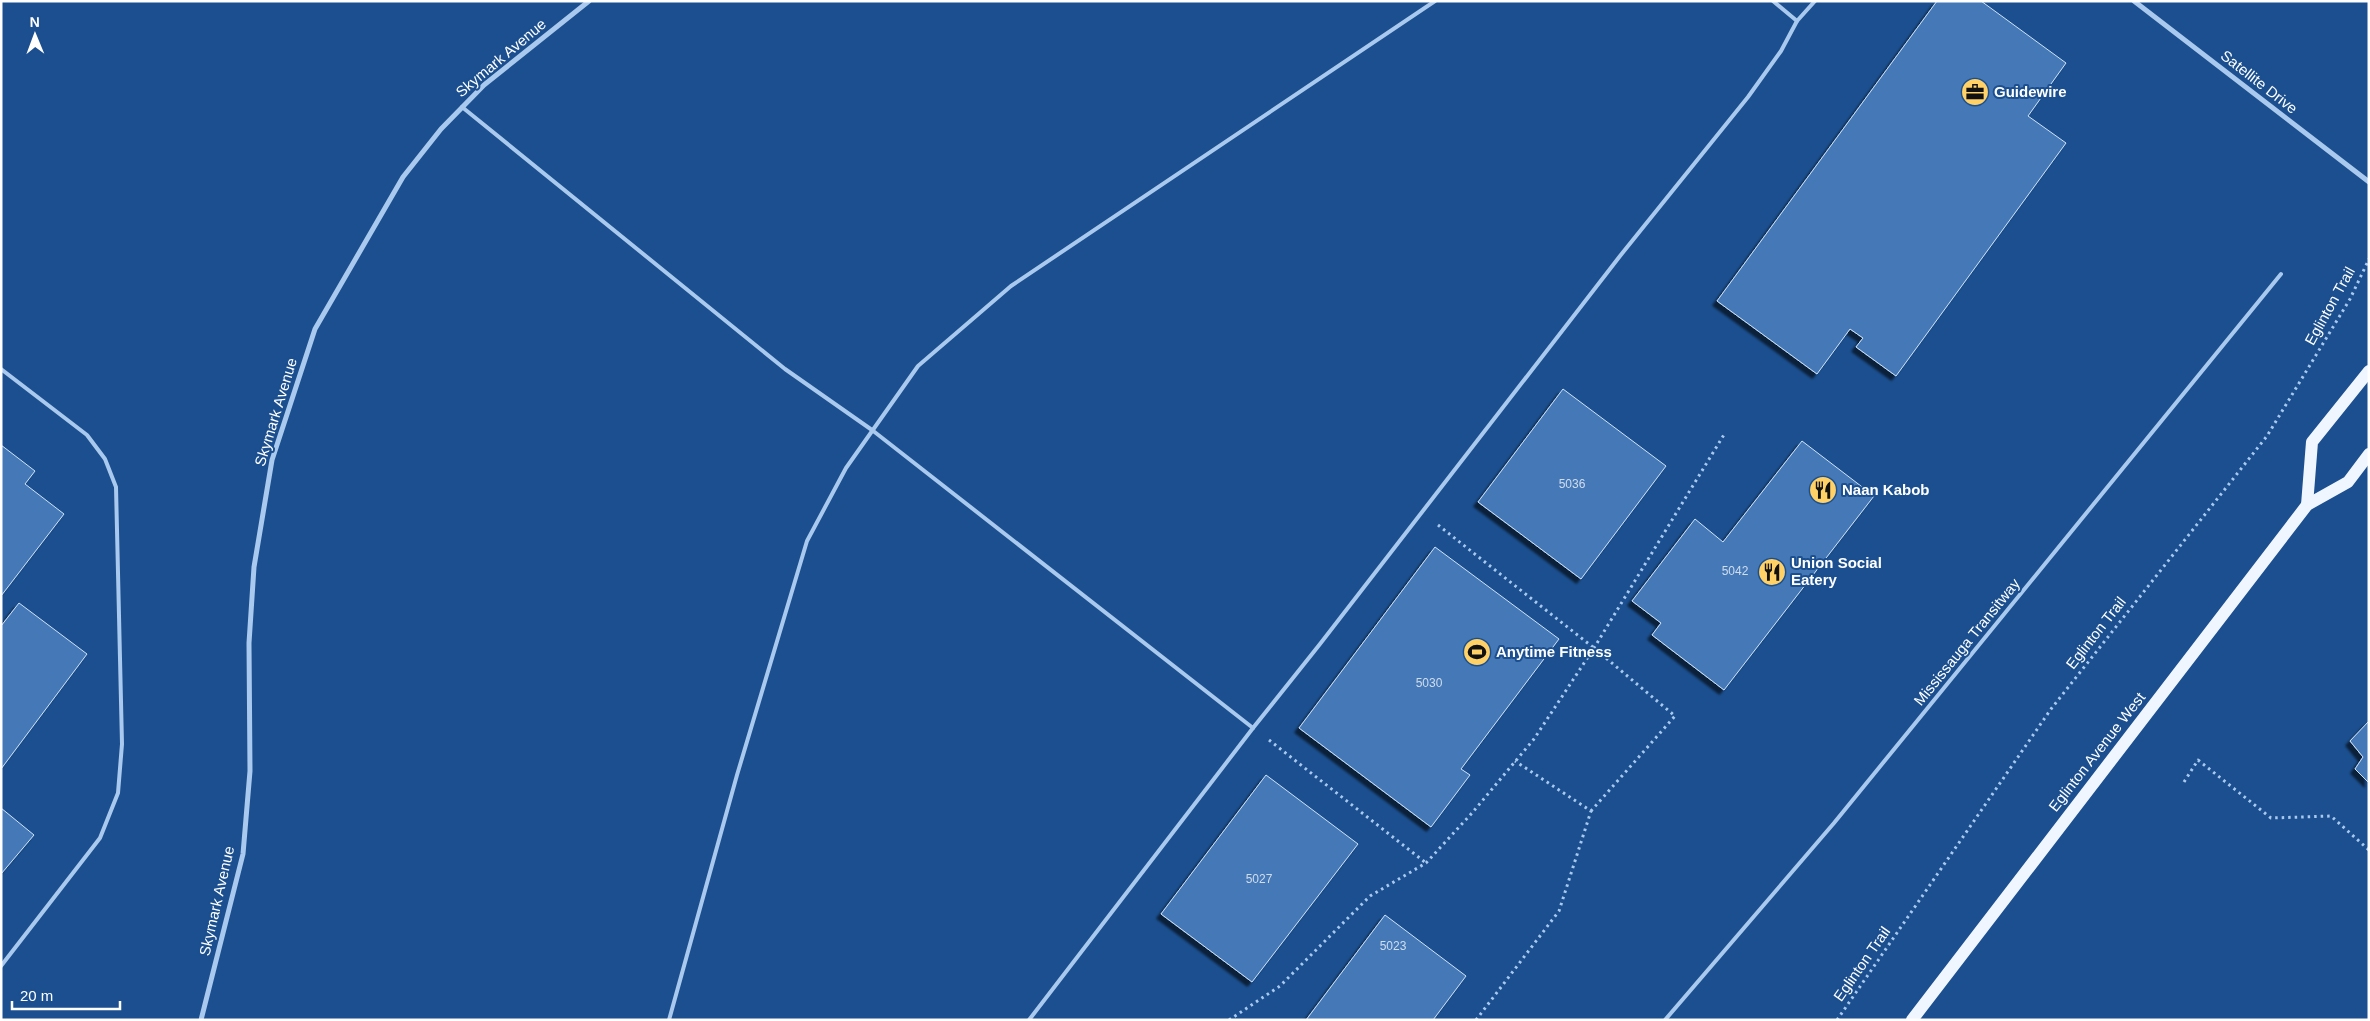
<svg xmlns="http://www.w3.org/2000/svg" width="2370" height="1021" viewBox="0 0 2370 1021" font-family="Helvetica,sans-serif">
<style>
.building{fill:#4478b7;stroke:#cfe3fa;filter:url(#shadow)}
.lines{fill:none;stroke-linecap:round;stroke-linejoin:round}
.path{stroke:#a9c9ee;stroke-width:3;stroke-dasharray:2.5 4;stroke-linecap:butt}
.service{stroke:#a9c9ee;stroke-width:4}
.minor{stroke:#a9c9ee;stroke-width:5}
.primary{stroke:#f0f6ff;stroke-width:12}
.labels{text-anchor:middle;stroke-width:4;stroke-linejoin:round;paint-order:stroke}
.number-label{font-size:12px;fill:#d0dded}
.street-label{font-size:15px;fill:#fff;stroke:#1b4f8f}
.poi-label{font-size:15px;font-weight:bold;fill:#fff;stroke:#1b4f8f;text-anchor:start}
</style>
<defs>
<filter id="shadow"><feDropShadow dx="-4.5" dy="4.5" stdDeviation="1" flood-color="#0009"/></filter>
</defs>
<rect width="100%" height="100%" fill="#1b4f8f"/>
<g class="building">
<polygon points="1937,1 1981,1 2066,63 2028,116 2066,143 1896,376 1856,347 1863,338 1850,329 1817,374 1717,301"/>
<polygon points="1563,389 1666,466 1581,579 1478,502"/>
<polygon points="1802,441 1874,496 1724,690 1652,635 1661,623 1632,601 1695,519 1723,542"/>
<polygon points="1,445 35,471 25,484 64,514 1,596"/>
<polygon points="1435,547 1559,639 1461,769 1470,775 1431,827 1299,728"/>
<polygon points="19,603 87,654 1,769 1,626"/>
<polygon points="2369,721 2369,783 2355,769 2363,757 2350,741"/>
<polygon points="1266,775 1358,844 1252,982 1161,914"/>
<polygon points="1,808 34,835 1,874"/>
<polygon points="1385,915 1466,976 1433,1020 1306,1020"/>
</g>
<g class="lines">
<g class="path">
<polyline points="1438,525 1594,648 1675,716 1591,811"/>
<polyline points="1269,740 1426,863"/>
<polyline points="2184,782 2198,760 2271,818 2331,816 2369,850"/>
<polyline points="1229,1020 1280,986 1370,896 1426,863 1472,813 1534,739 1594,648 1725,433"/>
<polyline points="1476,1020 1559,911 1591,811 1515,761"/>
<polyline points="1837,1020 2051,709 2267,436 2350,299 2369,259"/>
</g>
<g class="service">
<polyline points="1773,1 1797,21"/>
<polyline points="462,107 785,369 872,430 1253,728"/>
<polyline points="1,369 87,435 105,459 116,487 122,744 118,793 100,838 1,966"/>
<polyline points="669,1020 737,775 807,541 846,468 918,366 1011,286 1435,1"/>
<polyline points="1029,1020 1253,728 1320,644 1620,256 1748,97 1781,51 1797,21 1815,1"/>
<polyline points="1665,1020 1834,823 2281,274"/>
</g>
<g class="minor">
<polyline points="2134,1 2369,182"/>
<polyline points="201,1020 243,854 250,771 249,643 254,567 272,460 315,329 403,177 441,129 484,85 589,1"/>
</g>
<g class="primary">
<polyline points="2307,505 2312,442 2369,371"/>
<polyline points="1912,1020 2307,505 2348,482 2369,454"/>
</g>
</g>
<defs>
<g id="office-disc" transform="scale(1.4375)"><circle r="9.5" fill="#ffd166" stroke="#1b4f8f"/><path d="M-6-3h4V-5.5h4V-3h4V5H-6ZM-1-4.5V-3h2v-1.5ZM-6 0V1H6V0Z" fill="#111"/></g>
<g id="restaurant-disc" transform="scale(1.4375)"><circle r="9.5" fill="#ffd166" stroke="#1b4f8f"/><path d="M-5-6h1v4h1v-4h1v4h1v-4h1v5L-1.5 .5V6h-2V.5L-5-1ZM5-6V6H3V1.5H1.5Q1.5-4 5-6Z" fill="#111"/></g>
<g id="stadium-disc" transform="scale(1.4375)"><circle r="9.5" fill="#ffd166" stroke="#1b4f8f"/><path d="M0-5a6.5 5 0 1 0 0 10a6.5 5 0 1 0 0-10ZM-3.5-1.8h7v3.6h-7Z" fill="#111"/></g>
</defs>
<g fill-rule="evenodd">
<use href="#office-disc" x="1975" y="92"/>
<use href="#restaurant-disc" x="1823" y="490"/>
<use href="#restaurant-disc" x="1772" y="572"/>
<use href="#stadium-disc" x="1477" y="652"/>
</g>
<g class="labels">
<g class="number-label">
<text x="1572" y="488">5036</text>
<text x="1735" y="575">5042</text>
<text x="1429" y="687">5030</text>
<text x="1259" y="883">5027</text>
<text x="1393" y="950">5023</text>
</g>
<g class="street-label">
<text transform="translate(501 58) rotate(-40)" y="5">Skymark Avenue</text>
<text transform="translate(2259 82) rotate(38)" y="5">Satellite Drive</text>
<text transform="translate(2330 306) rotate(-61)" y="5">Eglinton Trail</text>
<text transform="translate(276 412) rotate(-73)" y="5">Skymark Avenue</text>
<text transform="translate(2096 633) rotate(-52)" y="5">Eglinton Trail</text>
<text transform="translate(1967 642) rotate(-51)" y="5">Mississauga Transitway</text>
<text transform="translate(2097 752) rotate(-52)" y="5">Eglinton Avenue West</text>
<text transform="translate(217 901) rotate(-77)" y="5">Skymark Avenue</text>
<text transform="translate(1862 964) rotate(-55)" y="5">Eglinton Trail</text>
</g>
<g class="poi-label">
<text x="1994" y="97">Guidewire</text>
<text x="1842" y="495">Naan Kabob</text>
<text x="1791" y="568">Union Social<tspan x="1791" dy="17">Eatery</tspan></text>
<text x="1496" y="657">Anytime Fitness</text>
</g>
</g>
<rect width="2370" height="1021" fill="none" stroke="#ffffff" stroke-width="5"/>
<g transform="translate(35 35) rotate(359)" stroke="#1b4f8f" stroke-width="4" paint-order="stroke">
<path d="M0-4L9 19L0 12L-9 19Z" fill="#ffffff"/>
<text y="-8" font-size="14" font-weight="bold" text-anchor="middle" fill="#ffffff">N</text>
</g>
<path d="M12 1001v8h108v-8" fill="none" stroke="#ffffff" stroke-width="2.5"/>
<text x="20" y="1001" font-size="15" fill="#ffffff" stroke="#1b4f8f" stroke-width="4" paint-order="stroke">20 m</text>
</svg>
